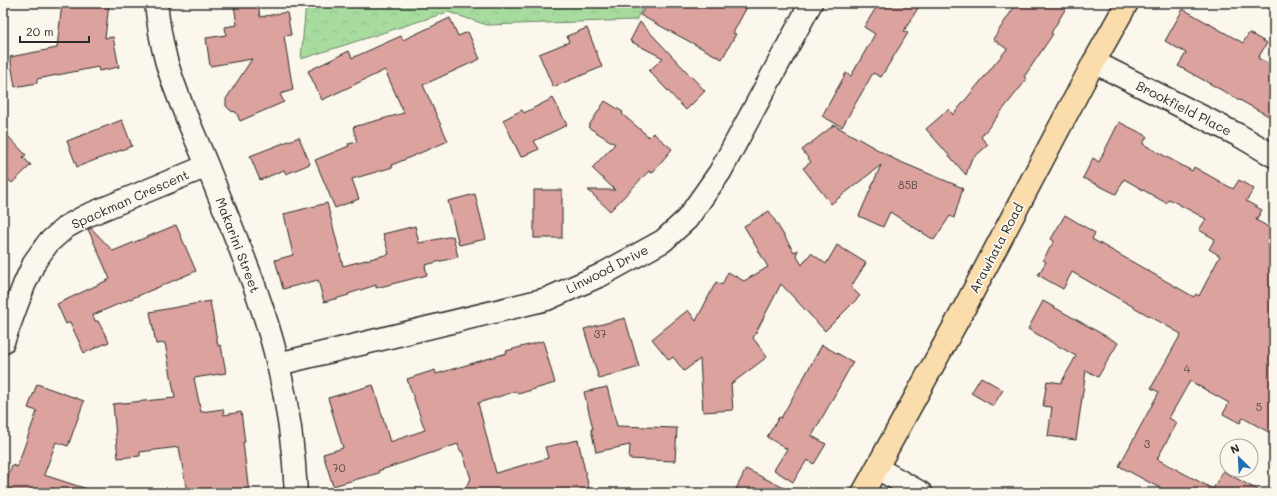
<svg xmlns="http://www.w3.org/2000/svg" width="1277" height="496" viewBox="0 0 1277 496" font-family="Mali,sans-serif">
<style>
.park{fill:url(#park-crowns);stroke:#6a8465}
.building{fill:#dca29e;stroke:#2b2b2b}
.lines{fill:none;stroke-linecap:round;stroke-linejoin:round}
.minor-casing{stroke:#2b2b2b;stroke-width:25}
.major-casing{stroke:#2b2b2b;stroke-width:25}
.minor{stroke:#fbf7ec;stroke-width:22}
.major{stroke:#faddab;stroke-width:22}
.labels{text-anchor:middle;stroke-width:3.5;stroke-linejoin:round;paint-order:stroke}
.number-label{font-size:11px;fill:#574948}
.street-label{font-size:13px;fill:#2b2b2b;stroke:#fbf7ec}
</style>
<defs>
<pattern id="park-crowns" width="20" height="18" patternUnits="userSpaceOnUse"><rect width="20" height="18" fill="#a8dc9f"/><path d="M2 6a3 3 0 1 1 6 0M12 15a3 3 0 1 1 6 0" fill="none" stroke="#91bd89"/></pattern>
</defs>
<rect width="100%" height="100%" fill="#fbf7ec"/>
<filter id="ink" filterUnits="userSpaceOnUse"><feTurbulence type="fractalNoise" baseFrequency=".025" numOctaves="2"/><feDisplacementMap in="SourceGraphic" scale="8" xChannelSelector="R" yChannelSelector="G"/><feConvolveMatrix kernelMatrix="1 2 1 2 8 2 1 2 1" color-interpolation-filters="sRGB"/></filter>
<g filter="url(#ink)">
<polygon class="park" points="306,3 645,3 636,20 487,25 448,12 301,59"/>
<g class="building">
<polygon points="62,3 109,4 105,38 113,37 119,67 99,71 98,67 37,79 37,83 15,87 10,57 57,48"/>
<polygon points="248,3 258,3 260,17 287,12 291,35 284,36 293,90 280,94 284,102 240,121 236,112 231,111 226,106 226,99 252,59 210,66 206,38 226,35 225,27 237,25 234,5"/>
<polygon points="648,3 749,3 733,33 736,34 722,59 640,15"/>
<polygon points="879,3 921,3 904,31 908,33 881,77 873,73 842,127 822,116 846,73 851,76 875,34 864,27"/>
<polygon points="1017,3 1069,3 1051,33 1053,34 1024,77 1027,79 981,137 988,145 971,160 966,175 926,129 949,109 953,115 1007,49 993,39"/>
<polygon points="1183,9 1243,43 1249,33 1267,43 1258,58 1274,67 1274,119 1178,66 1186,53 1165,41"/>
<polygon points="450,18 458,36 468,32 480,59 423,85 448,141 392,165 393,167 352,179 359,199 335,208 315,160 349,146 348,144 357,142 353,127 404,113 385,70 322,100 308,71 349,51 352,58 401,36 403,40"/>
<polygon points="640,22 705,91 686,110 649,71 663,58 630,41"/>
<polygon points="587,28 602,67 553,87 539,54 569,42 567,36"/>
<polygon points="553,98 567,125 534,141 539,149 521,157 503,120 522,110 524,113"/>
<polygon points="605,101 623,112 622,114 649,137 653,133 672,149 652,173 649,171 610,211 588,190 615,190 592,168 615,144 588,127"/>
<polygon points="122,120 132,146 77,167 67,141"/>
<polygon points="1119,122 1147,136 1143,144 1192,171 1194,167 1233,189 1239,180 1254,189 1246,201 1262,210 1256,220 1274,230 1274,435 1243,418 1240,423 1223,414 1229,403 1190,381 1169,418 1177,423 1157,459 1213,489 1223,471 1263,493 1169,493 1119,466 1159,392 1151,388 1181,334 1072,272 1063,289 1038,275 1046,262 1043,260 1054,241 1051,239 1065,215 1095,233 1092,239 1194,297 1196,294 1199,296 1220,256 1209,249 1215,239 1199,230 1206,219 1169,199 1166,203 1124,179 1116,194 1083,178 1093,158 1099,162"/>
<polygon points="834,125 896,160 963,188 954,218 950,216 934,240 890,212 883,227 859,216 881,165 831,204 803,168 811,162 802,150"/>
<polygon points="3,131 26,155 23,157 31,165 12,183 3,175"/>
<polygon points="299,137 310,164 286,174 284,170 260,180 250,156"/>
<rect x="534" y="190" width="28" height="48"/>
<polygon points="475,194 486,239 459,245 448,201"/>
<polygon points="327,203 343,266 389,254 383,234 415,226 419,243 453,236 458,257 425,265 427,275 376,288 376,285 348,294 349,295 324,302 318,280 283,289 275,260 293,255 284,214"/>
<polygon points="769,211 794,252 798,250 796,255 802,265 811,253 826,264 837,245 866,263 851,287 860,296 825,331 781,284 753,338 767,357 731,384 733,410 703,412 700,359 684,371 673,357 669,360 652,339 688,310 696,321 716,282 722,285 728,272 744,281 768,267 744,226"/>
<polygon points="176,225 196,271 93,315 95,321 98,321 109,342 84,353 70,322 66,324 57,304 110,279 88,229 91,228 113,251"/>
<polygon points="210,301 218,346 221,345 226,373 194,378 201,412 223,409 224,415 241,412 245,442 243,442 249,493 202,493 186,487 179,447 140,452 140,456 118,458 113,404 175,398 165,343 156,344 150,312"/>
<polygon points="1043,301 1118,343 1098,377 1086,370 1076,440 1048,436 1052,407 1043,406 1047,381 1061,383 1076,356 1028,329"/>
<polygon points="625,318 639,367 599,379 584,329"/>
<polygon points="543,341 555,383 518,394 517,391 478,403 496,473 548,458 545,447 578,440 590,493 461,493 471,479 462,451 460,451 458,444 378,471 379,473 333,486 323,454 343,448 328,398 373,385 390,442 425,430 407,379 435,370 436,374 507,353 506,351"/>
<polygon points="822,345 853,362 812,436 826,444 814,464 807,460 793,482 774,470 787,449 767,437 779,417 781,418"/>
<polygon points="981,377 1003,390 993,406 971,393"/>
<polygon points="37,384 84,401 68,446 56,442 44,475 87,489 86,493 3,493 12,465 17,467 37,411 28,408"/>
<polygon points="607,387 617,426 677,428 675,461 629,459 630,445 596,452 591,429 593,429 584,392"/>
<polygon points="746,469 794,493 734,493"/>
</g>
<g class="lines">
<g class="minor-casing">
<g id="minor">
<path d="M156 3C158 22 161 41 166 60 177 100 197 139 212 178 236 239 263 300 278 364 288 406 294 450 296 493"/>
<polyline points="1094,62 1240,136 1274,156"/>
<polyline points="3,342 24,285 35,261 48,243 66,227 86,216 207,166"/>
<polyline points="278,364 547,299 601,275 663,241 687,219 720,172 811,3"/>
<polyline points="877,468 921,493"/>
</g>
</g>
<g class="major-casing">
<polyline id="major" points="863,493 967,303 1094,62 1127,3"/>
</g>
<use href="#minor" class="minor"/>
<use href="#major" class="major"/>
</g>
</g>
<g class="labels">
<g class="number-label">
<text x="908" y="189">85B</text>
<text x="600" y="338">37</text>
<text x="1187" y="373">4</text>
<text x="1259" y="411">5</text>
<text x="1147" y="448">3</text>
<text x="339" y="472">70</text>
</g>
<g class="street-label">
<text transform="translate(1184 108) rotate(27)" y="5">Brookfield Place</text>
<text transform="translate(130 199) rotate(-24)" y="5">Spackman Crescent</text>
<text transform="translate(238 245) rotate(69)" y="5">Makarini Street</text>
<text transform="translate(996 248) rotate(-62)" y="5">Arawhata Road</text>
<text transform="translate(607 269) rotate(-27)" y="5">Linwood Drive</text>
</g>
</g>
<rect width="1277" height="496" fill="none" stroke="#fbf7ec" stroke-width="16"/>
<rect x="8" y="8" width="1261" height="480" fill="none" stroke="#2b2b2b" stroke-width="1.5" filter="url(#ink)"/>
<g transform="translate(1239 458) rotate(336)"><circle r="19" fill="#fbf7ec" stroke="#a8a59f"/>
<path d="M0-3L7 15L0 10L-7 15Z" fill="#1f6fb2"/>
<text y="-6" font-size="11" font-weight="bold" text-anchor="middle" fill="#2b2b2b">N</text>
</g>
<path d="M20 36v6h69v-6" fill="none" stroke="#2b2b2b" stroke-width="2"/>
<text x="26" y="36" font-size="12" fill="#2b2b2b" stroke="#fbf7ec" stroke-width="3" paint-order="stroke">20 m</text>
</svg>
